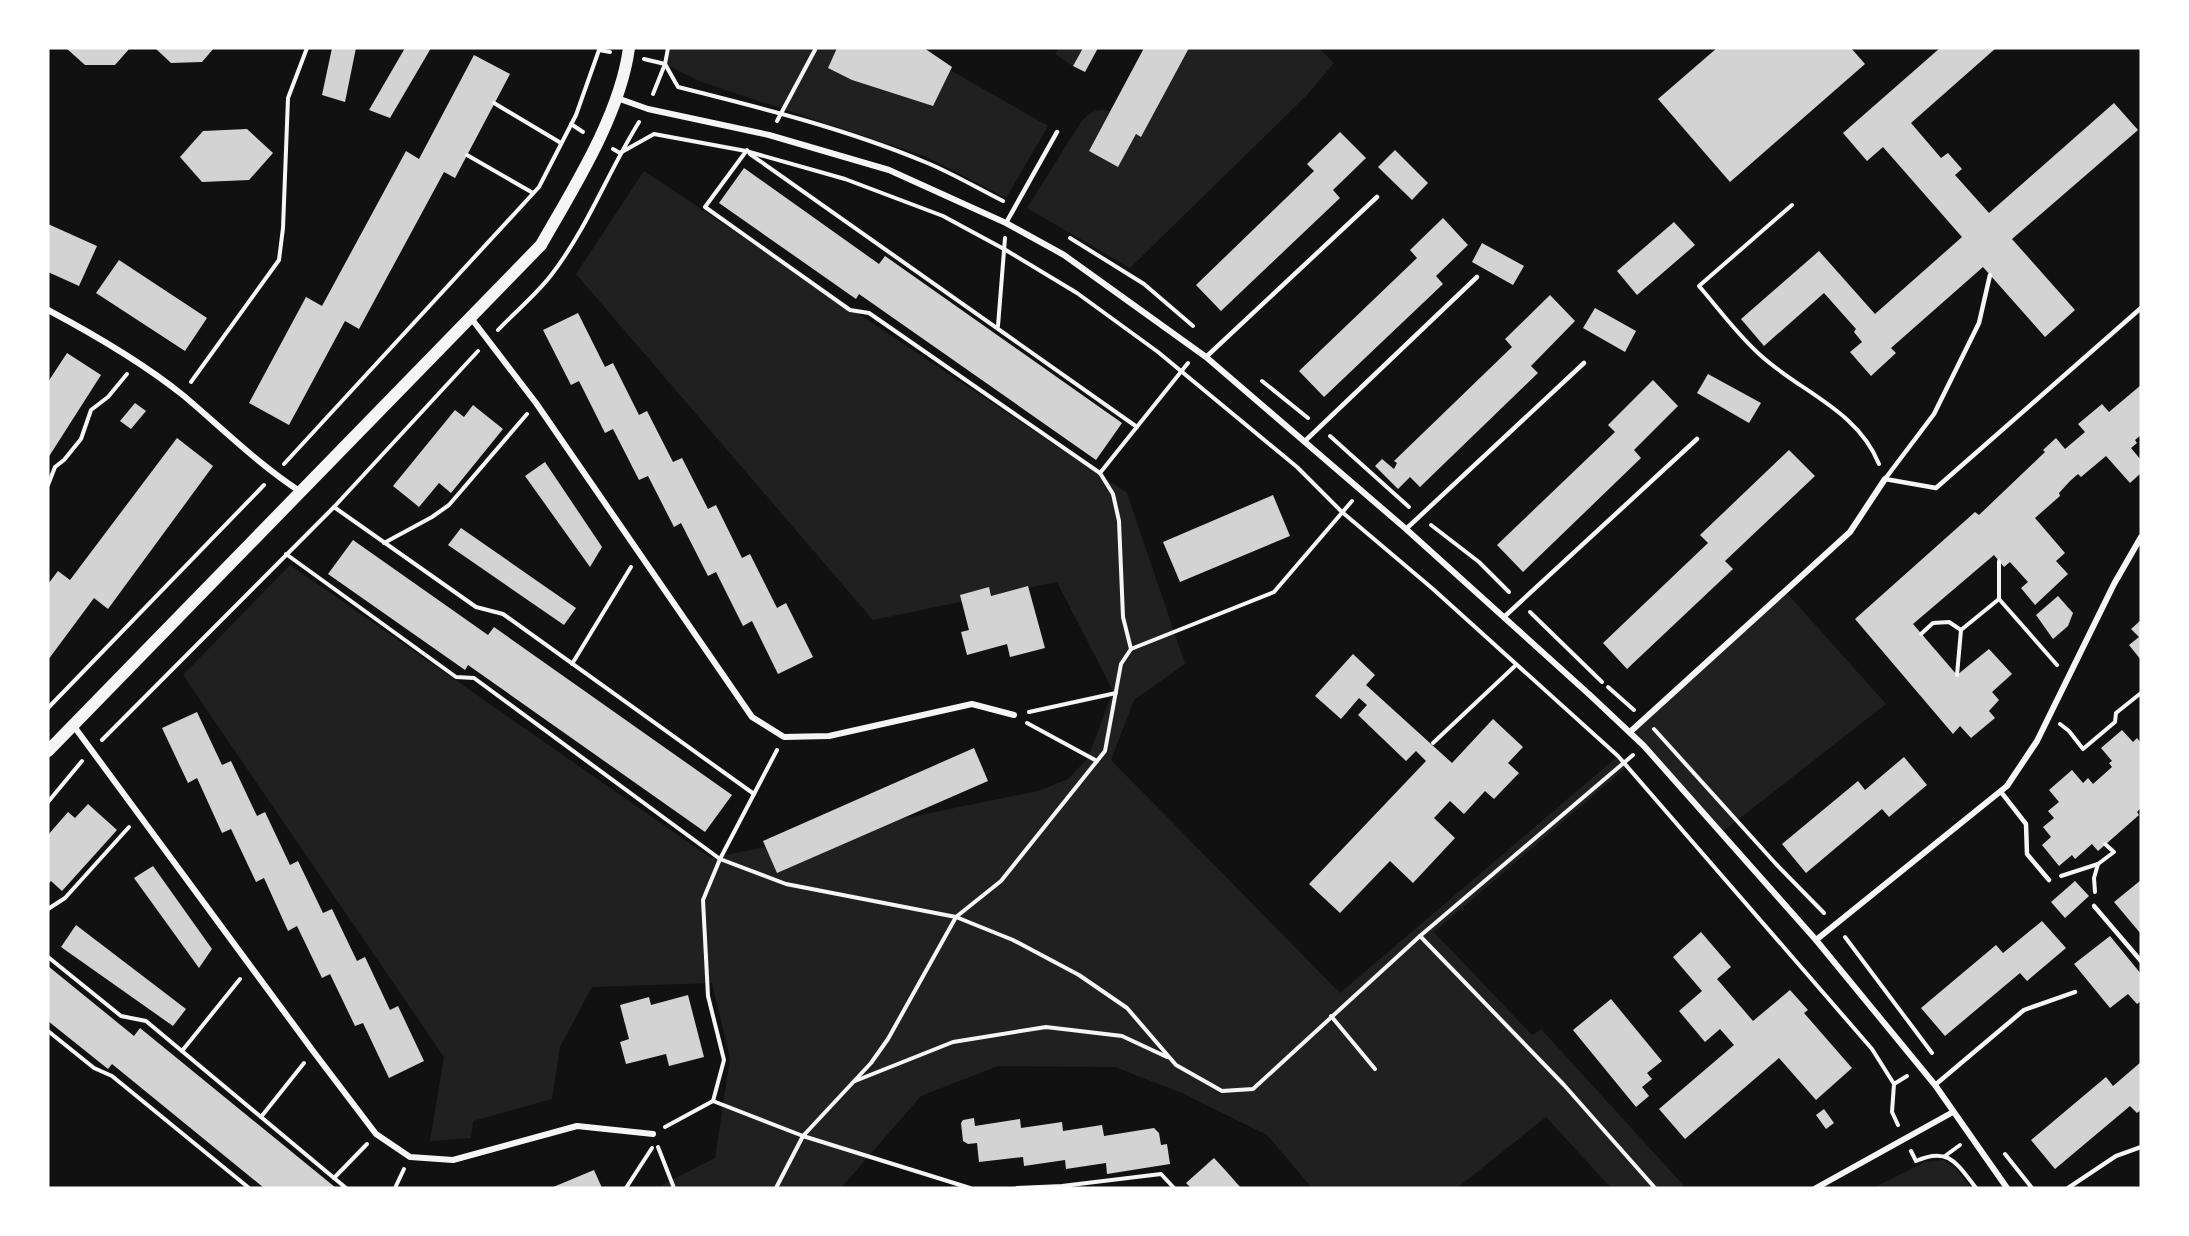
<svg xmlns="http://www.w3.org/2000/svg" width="2189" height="1236" viewBox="0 0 2189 1236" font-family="Inter,sans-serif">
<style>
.green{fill:#202020}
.building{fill:#d3d3d3}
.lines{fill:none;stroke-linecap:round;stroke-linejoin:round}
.path{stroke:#f5f5f5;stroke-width:4}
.service{stroke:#f5f5f5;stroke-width:4.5}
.minor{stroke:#f5f5f5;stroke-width:6}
.secondary{stroke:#f5f5f5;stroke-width:12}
</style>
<rect width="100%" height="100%" fill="#111"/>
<g class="green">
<polygon points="668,48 837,48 828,68 852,80 932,106 950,70 1048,126 1006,198 927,157 699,81 665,64"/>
<polygon points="1059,48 1083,48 1073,66 1055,54"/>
<path d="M1189 48H1319L1334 63 1308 94 1130 268 1027 208 1081 122C1090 112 1097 108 1110 111L1089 151 1118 167 1136 134 1141 137Z"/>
<polygon points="644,171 1127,493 1185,664 1134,700 1111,760 1340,993 1618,756 1628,766 1434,932 1532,1035 1541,1029 1686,1188 1611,1188 1546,1117 1457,1188 1312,1188 1267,1135 1182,1093 1115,1067 998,1066 921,1096 841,1188 656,1188 715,1158 730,1059 712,983 592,987 560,1047 552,1099 473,1121 471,1138 430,1141 444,1057 183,675 290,565 711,858 1038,791 1068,779 1088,758 1113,691 1057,582 873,620 576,274"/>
<polygon points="1786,592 1886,704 1721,833 1630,732"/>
<polygon points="1944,1160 1956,1169 1971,1188 1873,1188 1925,1162"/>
</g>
<g class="building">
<polygon points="66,48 130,48 115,65 85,65"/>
<polygon points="155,48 214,48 202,62 171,63"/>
<polygon points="332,48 356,48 345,102 322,95"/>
<polygon points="405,48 431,48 390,118 369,110"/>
<polygon points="837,48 924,48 952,67 933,106 852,80 828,68"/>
<polygon points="1083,48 1098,48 1085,72 1073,66"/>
<polygon points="1144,48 1189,48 1141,137 1136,134 1118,167 1089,151"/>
<polygon points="1717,48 1851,48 1865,64 1730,182 1658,99"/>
<polygon points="1940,48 1996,48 1911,123 1941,158 1948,153 1962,169 1955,175 1989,213 2114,103 2138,130 2012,239 2075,310 2045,337 1983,267 1891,348 1896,353 1871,376 1850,352 1862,342 1854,332 1856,329 1824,293 1764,346 1741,319 1819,251 1875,314 1962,237 1883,147 1867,161 1843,133"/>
<polygon points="474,55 510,74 455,178 444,172 359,329 345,321 289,425 249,403 306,297 322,306 406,151 419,159"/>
<polygon points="247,129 273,153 249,180 202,182 180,157 203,131"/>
<polygon points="1340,132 1366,158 1333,190 1340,198 1221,311 1196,285 1314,171 1307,164"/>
<polygon points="1395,150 1428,183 1412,200 1378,167"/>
<polygon points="744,168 879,264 885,256 1122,423 1096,460 859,294 856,299 719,203"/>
<polygon points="1443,218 1468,245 1436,276 1443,284 1324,397 1299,371 1417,258 1410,250"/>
<polygon points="1674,222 1695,245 1637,295 1617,271"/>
<polygon points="48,224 97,246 79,286 48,272"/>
<polygon points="1482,243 1524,266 1513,285 1472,262"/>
<polygon points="119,260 207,318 185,351 96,293"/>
<polygon points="1550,295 1575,321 1531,366 1538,373 1420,487 1410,477 1398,489 1375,466 1382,459 1394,469 1397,463 1394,461 1512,347 1505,339"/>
<polygon points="1595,308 1636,331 1625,352 1583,328"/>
<polygon points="578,313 605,367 613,363 639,415 647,411 673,462 682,458 708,509 716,505 742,558 750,554 777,608 786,603 813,657 778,674 752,621 743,626 716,572 708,576 681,523 674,527 648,476 639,480 613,429 605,433 579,381 571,385 543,330"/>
<polygon points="67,353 101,375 48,458 48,382"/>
<polygon points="1708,374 1761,403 1749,423 1697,393"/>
<polygon points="1653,380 1678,406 1634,450 1641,458 1523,572 1497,545 1615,432 1608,425"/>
<polygon points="2141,385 2141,435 2135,440 2137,443 2131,448 2141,460 2141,473 2130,483 2106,456 2081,477 2078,474 2070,481 2059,493 2060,496 2035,518 2065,553 2056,561 2068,574 2035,605 2021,588 2028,582 2010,562 2004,567 1994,555 1913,624 1957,675 1989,649 2012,674 1992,692 1999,700 1989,711 1995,718 1971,738 1960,726 1953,734 1855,619 1975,512 1979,515 2045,452 2043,450 2056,438 2065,449 2085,432 2078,424 2102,404 2109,412"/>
<polygon points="135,403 146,411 131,429 120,421"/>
<polygon points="473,405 503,429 451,493 439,483 419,507 393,486 455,410 464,417"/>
<polygon points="177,438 213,466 108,609 94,598 48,660 48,584 58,571 70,580"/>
<polygon points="1789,450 1815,476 1725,561 1733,569 1627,669 1603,643 1708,543 1700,535"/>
<polygon points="545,462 602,547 590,567 525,476"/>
<polygon points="1273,495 1290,536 1180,582 1163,542"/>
<polygon points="461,528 576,608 564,625 448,545"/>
<polygon points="353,540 488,635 494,627 732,795 705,832 468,665 465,670 328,574"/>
<polygon points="1028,586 1045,648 1010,657 1007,644 967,655 961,632 969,630 960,595 989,587 991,596"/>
<polygon points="2058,596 2073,613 2068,626 2053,639 2036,615"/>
<polygon points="2141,620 2141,660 2129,645 2139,637 2131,629"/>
<polygon points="1353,654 1375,675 1366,685 1452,763 1493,719 1523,747 1508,763 1519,773 1494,799 1485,791 1464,814 1450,801 1434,818 1455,838 1413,883 1390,861 1340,913 1309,884 1426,761 1416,751 1406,761 1358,715 1367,705 1359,698 1341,719 1315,696"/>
<polygon points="197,712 222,765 231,761 257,816 265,812 290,865 298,861 323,913 332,909 357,961 365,957 390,1010 398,1006 424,1061 389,1078 363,1023 355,1026 330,974 322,978 297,926 288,931 264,878 256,882 231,829 222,833 197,778 188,783 162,728"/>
<polygon points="2122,730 2133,742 2137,738 2141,743 2141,808 2137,812 2139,815 2098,851 2092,844 2075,859 2072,855 2059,866 2042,845 2051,837 2043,827 2054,818 2048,811 2059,802 2049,790 2072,770 2083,783 2088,778 2093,784 2112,767 2109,763 2112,761 2101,748"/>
<polygon points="974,748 988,781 777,873 763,841"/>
<polygon points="1904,757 1927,785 1889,817 1882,809 1806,873 1782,844 1858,781 1865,790"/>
<polygon points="88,804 117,830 62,891 51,881 48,884 48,835 68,812 75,818"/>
<polygon points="153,866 212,949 199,968 134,878"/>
<polygon points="2141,880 2141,934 2114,902"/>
<polygon points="2075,881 2089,896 2065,918 2051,902"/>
<polygon points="2042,921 2066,948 2027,981 2020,973 1945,1036 1921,1008 1996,945 2003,953"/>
<polygon points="76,925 186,1009 173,1026 61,947"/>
<polygon points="1701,932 1731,967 1717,979 1753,1021 1790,990 1808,1010 1804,1013 1852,1068 1816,1100 1779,1058 1685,1139 1659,1109 1734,1045 1720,1029 1705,1042 1679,1011 1702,991 1673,957"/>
<polygon points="2110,936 2141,974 2141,1001 2137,1004 2128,994 2110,1008 2074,964"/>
<polygon points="48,966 134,1036 140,1028 336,1188 264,1188 112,1064 108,1069 48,1021"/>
<polygon points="688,995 704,1057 669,1066 666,1054 626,1064 620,1042 629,1039 620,1005 649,997 651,1005"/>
<polygon points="1611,999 1662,1061 1647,1073 1652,1079 1642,1087 1649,1096 1636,1107 1573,1030"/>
<polygon points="2141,1062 2141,1110 2137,1113 2130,1106 2055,1169 2031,1140 2106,1077 2113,1086"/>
<polygon points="1824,1109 1834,1123 1826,1129 1816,1115"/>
<polygon points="974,1118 975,1126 1020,1119 1021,1128 1062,1122 1063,1131 1102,1125 1104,1136 1154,1128 1159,1133 1161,1145 1167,1144 1170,1164 1107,1174 1106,1163 1066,1169 1065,1160 1024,1166 1023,1157 979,1162 977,1143 968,1144 963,1141 961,1123 963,1120"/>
<polygon points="1214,1158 1226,1171 1241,1188 1191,1188 1186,1183"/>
<polygon points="594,1170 602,1188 551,1188 558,1185"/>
</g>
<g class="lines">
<g class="path">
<polyline points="599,50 610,52"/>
<path d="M644 59 665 64 678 87C762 108 846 129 925 162 952 173 977 188 1003 201"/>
<polyline points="653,94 665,64 668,48"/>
<polyline points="494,103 561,143"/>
<polyline points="777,121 816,48"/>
<polyline points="571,124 583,132"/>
<polyline points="613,149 620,153 654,134 746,151 845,179 943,216 1004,249 1077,293 1158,352 1297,467 1342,512 1433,589 1618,756 1872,1049 1894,1084 1892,1112 1898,1125"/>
<polyline points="747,150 705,207 850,310 869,313 1100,473"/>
<polyline points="750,154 1137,427"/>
<polyline points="467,155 533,193"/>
<path d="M1792 205 1699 286C1718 308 1736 333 1758 353 1798 391 1857 409 1879 464"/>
<polyline points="1070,238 1144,284 1193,326"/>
<polyline points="998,326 1005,238"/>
<path d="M498 330C515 312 537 294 552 274 588 227 608 172 639 122"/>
<polyline points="1262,381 1308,418"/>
<polyline points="191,382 279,260 283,228 288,98 307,48"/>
<polyline points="1330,436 1409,507"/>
<polyline points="284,464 539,187 576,115 599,50"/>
<polyline points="48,485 55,467 64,460 81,439 91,410 108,397 127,374"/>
<polyline points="334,507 476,607 503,614 754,794"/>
<polyline points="1431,525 1479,562 1509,592"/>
<polyline points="384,543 432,517 449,505 527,414"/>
<polyline points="286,554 456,677 474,678 720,859 786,884 956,917 1001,881 1105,751 1121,664 1131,649 1274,592 1352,501"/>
<polyline points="1999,561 1999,599 2057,665"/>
<polyline points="1530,612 1602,682"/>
<polyline points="1921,634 1933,623 1949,622 1961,630"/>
<polyline points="1131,649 1123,617 1119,521 1113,494 1100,473 1188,363"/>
<polyline points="572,664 631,567"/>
<polyline points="1957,675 1961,630 1999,599"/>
<polyline points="1608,687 1634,710"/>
<polyline points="48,708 264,485"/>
<polyline points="1029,712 1116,693"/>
<polyline points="1027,723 1097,761"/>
<polyline points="2060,724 2069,731 2083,749 2115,722 2116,713 2141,693"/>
<polyline points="1654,729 1776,864 1824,913"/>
<polyline points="102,740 334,507 478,351"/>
<polyline points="1433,743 1516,665"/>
<polyline points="48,802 82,761"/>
<polyline points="2061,876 2098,864 2114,852 2105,844"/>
<polyline points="2095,892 2094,878 2098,864"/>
<polyline points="48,909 65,898 129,827"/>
<polyline points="1420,936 1564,1085 1655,1188"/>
<polyline points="1845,937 1932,1053"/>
<polyline points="48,957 121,1016 146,1021 346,1188"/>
<polyline points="1331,1016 1375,1069"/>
<polyline points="48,1031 94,1068 112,1076 249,1188"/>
<polyline points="182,1051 240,979"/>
<polyline points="855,1081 953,1042 1046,1027 1122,1036 1167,1057"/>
<polyline points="1894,1084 1907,1076"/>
<polyline points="713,1101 724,1060 708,996 703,900 720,859 777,750"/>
<polyline points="261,1117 304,1063"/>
<polyline points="665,1127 713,1101 803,1136 970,1188"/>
<polyline points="658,1147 674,1188"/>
<path d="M1911 1151 1916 1161C1949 1146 1957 1164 1976 1188"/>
<polyline points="2005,1154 2032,1188"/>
<polyline points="1945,1156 1960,1145"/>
<polyline points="334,1178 367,1144"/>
<polyline points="395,1188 404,1169"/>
<polyline points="626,1188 652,1148"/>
<polyline points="776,1188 803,1136 871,1063 888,1039 956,917 1013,940 1079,975 1127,1008 1176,1065 1222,1091 1253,1089 1420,936 1633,755"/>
<polyline points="1017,1188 1062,1186 1161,1174 1174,1188"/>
</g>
<g class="service">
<polyline points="1006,223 1057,132"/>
<polyline points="1990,275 1979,323 1934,414 1885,479 1936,488 2141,308"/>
<polyline points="1206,357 1377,197"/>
<polyline points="1305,441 1477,277"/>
<polyline points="1406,529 1584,363"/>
<polyline points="1504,617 1697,439"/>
<polyline points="2001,792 2026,824 2027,854 2049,880"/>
<polyline points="2094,906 2141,961"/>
<polyline points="1935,1085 2024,1010 2075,992"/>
<polyline points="2068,1188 2116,1156 2141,1147"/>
</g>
<g class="minor">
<polyline points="617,98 648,109 769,135 889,170 1006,223 1064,255 1206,357 1406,529 1591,696 1644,746 1816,940 1935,1085 2007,1188"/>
<path d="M48 310C95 335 142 362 184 396 223 429 258 464 301 492"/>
<polyline points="471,318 536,403 752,717 784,737 829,736 972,704 1014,715"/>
<polyline points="73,725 313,1051 376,1134 410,1157 453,1160 577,1126 653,1134"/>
<polyline points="1630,732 1850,532 1885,479"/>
<polyline points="1816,940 2007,786 2037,741 2114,584 2141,537"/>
<polyline points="1816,1188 1953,1112"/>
</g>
<path class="secondary" d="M48 751 541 245C574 187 620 115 629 48"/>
</g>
<rect width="2189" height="1236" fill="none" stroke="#ffffff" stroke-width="99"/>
</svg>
